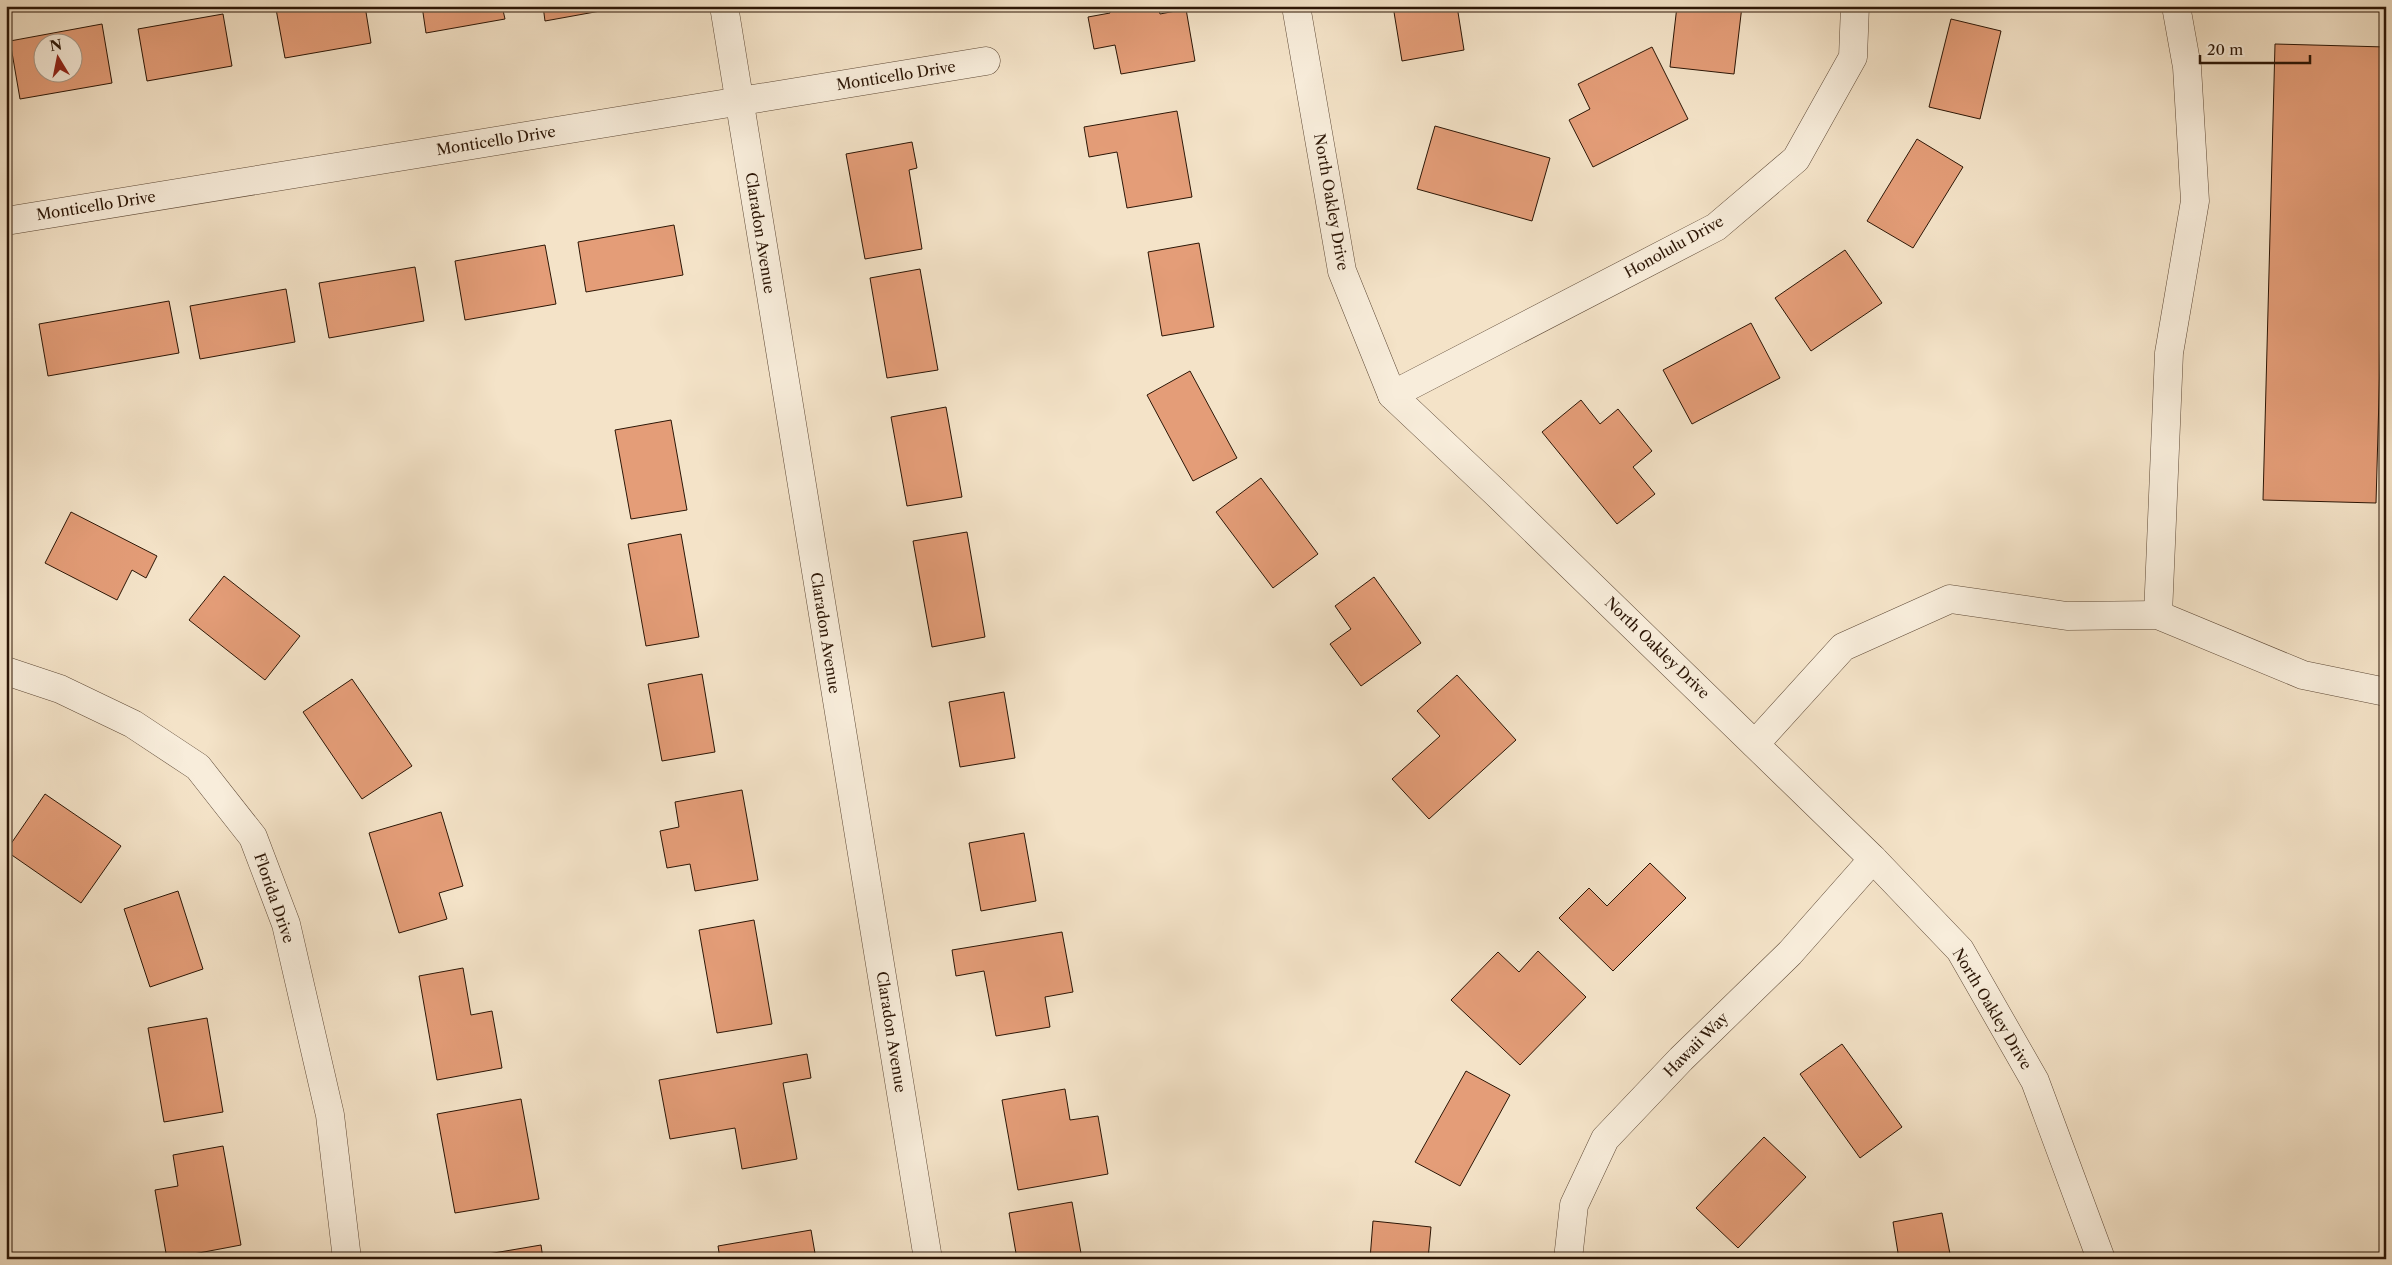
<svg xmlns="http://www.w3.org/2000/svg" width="2392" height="1265" viewBox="0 0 2392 1265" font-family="'Libre Caslon Text',serif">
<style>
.building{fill:#e49d78;stroke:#2c1606;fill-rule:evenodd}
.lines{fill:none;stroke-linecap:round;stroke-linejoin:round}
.street-casing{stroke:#5e4936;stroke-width:29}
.street{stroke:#f8eddb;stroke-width:28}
.labels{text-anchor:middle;stroke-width:4.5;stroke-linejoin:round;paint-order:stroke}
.street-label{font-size:15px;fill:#2c1606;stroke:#f8eddb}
</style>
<rect width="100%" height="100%" fill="#f4e3c8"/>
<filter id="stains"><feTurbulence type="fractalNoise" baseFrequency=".004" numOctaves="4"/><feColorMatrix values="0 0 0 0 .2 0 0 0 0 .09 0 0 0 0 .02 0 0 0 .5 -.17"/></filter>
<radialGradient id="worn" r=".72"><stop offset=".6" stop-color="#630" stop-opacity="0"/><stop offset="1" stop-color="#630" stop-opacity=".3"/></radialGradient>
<g class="building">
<polygon points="293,6 365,6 371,43 285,58 276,9"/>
<polygon points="422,6 502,6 505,19 426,33"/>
<polygon points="543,6 628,6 545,21"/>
<polygon points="1109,6 1158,6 1160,14 1186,9 1195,61 1121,74 1115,45 1094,49 1088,17 1110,13"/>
<polygon points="1393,6 1457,6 1464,50 1402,61"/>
<polygon points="1677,6 1742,6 1734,74 1670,67"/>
<polygon points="223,14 232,66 147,81 138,29"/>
<polygon points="1951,19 2001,31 1980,119 1929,107"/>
<path d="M102 24 112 83 20 99 10 41ZM42 42H72V72H42Z"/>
<polygon points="2275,44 2386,47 2386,147 2376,503 2263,500"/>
<polygon points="1652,47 1688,119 1593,167 1569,120 1590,109 1578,84"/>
<polygon points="1177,111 1192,197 1127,208 1117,152 1089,157 1084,127"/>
<polygon points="1435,126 1550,158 1532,221 1417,189"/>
<polygon points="1917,139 1963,167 1913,248 1867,221"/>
<polygon points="912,142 917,168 909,170 922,249 865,259 846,154"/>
<polygon points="674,225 683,275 586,292 578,242"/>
<polygon points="1199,243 1214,327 1162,336 1148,252"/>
<polygon points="545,245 556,304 465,320 455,261"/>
<polygon points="1845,250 1882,303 1811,351 1775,298"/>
<polygon points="415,267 424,321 329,338 319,283"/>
<polygon points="920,269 938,370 887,378 870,278"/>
<polygon points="286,289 295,342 200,359 190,306"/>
<polygon points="169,301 179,353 48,376 39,324"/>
<polygon points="1751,323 1780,378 1692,424 1663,370"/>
<polygon points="6,339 11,366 6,367"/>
<polygon points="1190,371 1237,458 1193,481 1147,395"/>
<polygon points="1581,400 1600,424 1618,409 1652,451 1633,467 1655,494 1617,524 1542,432"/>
<polygon points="946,407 962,497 907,506 891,417"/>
<polygon points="671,420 687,510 631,519 615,430"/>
<polygon points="1261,478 1318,554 1273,588 1216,512"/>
<polygon points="71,512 157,556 146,578 132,570 117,600 45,563"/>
<polygon points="967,532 985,637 932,647 913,541"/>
<polygon points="681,534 699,637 646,646 628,544"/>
<polygon points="224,576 300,636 265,680 189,620"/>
<polygon points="1374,577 1421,643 1361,686 1330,644 1351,629 1335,606"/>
<polygon points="702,674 715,752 662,761 648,684"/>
<polygon points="1457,675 1516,740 1429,819 1392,779 1440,736 1417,711"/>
<polygon points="352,679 412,766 362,799 303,712"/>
<polygon points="1004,692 1015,758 960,767 949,702"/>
<polygon points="742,790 758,880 695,891 690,864 667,868 660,831 679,827 675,802"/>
<polygon points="45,794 121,846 81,903 6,851"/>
<polygon points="441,812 463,886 439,893 447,919 399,933 369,833"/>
<polygon points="1024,833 1036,901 981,911 969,843"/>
<polygon points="1650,863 1686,898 1613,971 1559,918 1589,888 1607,906"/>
<polygon points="178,891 203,969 150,987 124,909"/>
<polygon points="754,920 772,1024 717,1033 699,930"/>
<polygon points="1062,932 1073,992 1045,997 1050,1027 996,1036 984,971 956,976 952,950"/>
<polygon points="1538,951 1586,997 1520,1065 1451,1000 1498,952 1519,972"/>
<polygon points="463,968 471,1015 492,1011 502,1068 437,1080 419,976"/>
<polygon points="207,1018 223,1112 164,1122 148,1028"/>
<polygon points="1842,1044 1902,1127 1860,1158 1800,1074"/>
<polygon points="807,1054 811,1078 783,1083 797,1159 742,1169 735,1128 670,1139 659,1080"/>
<polygon points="1466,1071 1510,1095 1460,1186 1415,1162"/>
<polygon points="1065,1089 1070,1120 1098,1116 1108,1174 1018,1190 1002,1100"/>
<polygon points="521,1099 539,1199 455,1213 437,1114"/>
<polygon points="1764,1137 1806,1177 1738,1248 1696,1208"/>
<polygon points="223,1146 241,1245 167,1259 155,1190 178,1186 173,1155"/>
<polygon points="1072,1202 1082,1259 1017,1259 1009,1213"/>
<polygon points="1942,1213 1951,1259 1899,1259 1893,1222"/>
<polygon points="1373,1221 1431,1227 1428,1259 1370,1259"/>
<polygon points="811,1230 816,1259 720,1259 718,1246"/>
<polygon points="541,1245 543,1259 477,1259 476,1256"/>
</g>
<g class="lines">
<g class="street-casing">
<g id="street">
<polyline points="724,6 928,1259"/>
<polyline points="1296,6 1342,271 1392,395 1496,493 1873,859 1960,950 2035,1081 2101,1259"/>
<polyline points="6,221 986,61"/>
<polyline points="1392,395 1716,227 1796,159 1853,57 1855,6"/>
<polyline points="2158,615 2169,353 2195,201 2187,67 2176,6"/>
<polyline points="6,671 60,689 133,724 198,767 253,837 286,924 330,1115 347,1259"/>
<polyline points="1755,744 1843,647 1950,599 2067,616 2158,615 2303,675 2386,692"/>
<polyline points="1568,1259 1574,1205 1605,1139 1681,1059 1790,953 1873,859"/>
</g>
</g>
<use href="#street" class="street"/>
</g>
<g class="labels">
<g class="street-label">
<text transform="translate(896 76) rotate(-9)" y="5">Monticello Drive</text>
<text transform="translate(496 141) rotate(-9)" y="5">Monticello Drive</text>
<text transform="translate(1331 202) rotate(80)" y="5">North Oakley Drive</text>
<text transform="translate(96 206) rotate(-9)" y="5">Monticello Drive</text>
<text transform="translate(760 233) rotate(81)" y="5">Claradon Avenue</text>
<text transform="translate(1674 247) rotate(-29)" y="5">Honolulu Drive</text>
<text transform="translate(825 633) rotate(81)" y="5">Claradon Avenue</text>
<text transform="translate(1657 648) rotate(44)" y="5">North Oakley Drive</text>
<text transform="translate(274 898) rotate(71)" y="5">Florida Drive</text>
<text transform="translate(1992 1009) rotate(59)" y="5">North Oakley Drive</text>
<text transform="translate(891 1032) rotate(81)" y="5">Claradon Avenue</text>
<text transform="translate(1696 1045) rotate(-45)" y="5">Hawaii Way</text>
</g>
</g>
<rect width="2392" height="1265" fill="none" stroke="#f4e3c8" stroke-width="25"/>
<rect x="8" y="8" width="2377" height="1250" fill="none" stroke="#2c1606" stroke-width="2.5"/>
<rect x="12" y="12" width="2367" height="1240" fill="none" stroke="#2c1606"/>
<g transform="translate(58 58) rotate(350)"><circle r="24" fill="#f8eddb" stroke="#a69786"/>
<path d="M0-4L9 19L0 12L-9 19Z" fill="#8f2418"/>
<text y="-8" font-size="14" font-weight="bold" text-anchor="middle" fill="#2c1606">N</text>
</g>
<path d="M2200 55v8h110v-8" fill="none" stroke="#2c1606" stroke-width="2.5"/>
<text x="2207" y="55" font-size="15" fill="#2c1606" stroke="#f8eddb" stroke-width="4" paint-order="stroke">20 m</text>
<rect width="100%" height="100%" filter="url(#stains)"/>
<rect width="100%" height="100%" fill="url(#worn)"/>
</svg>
